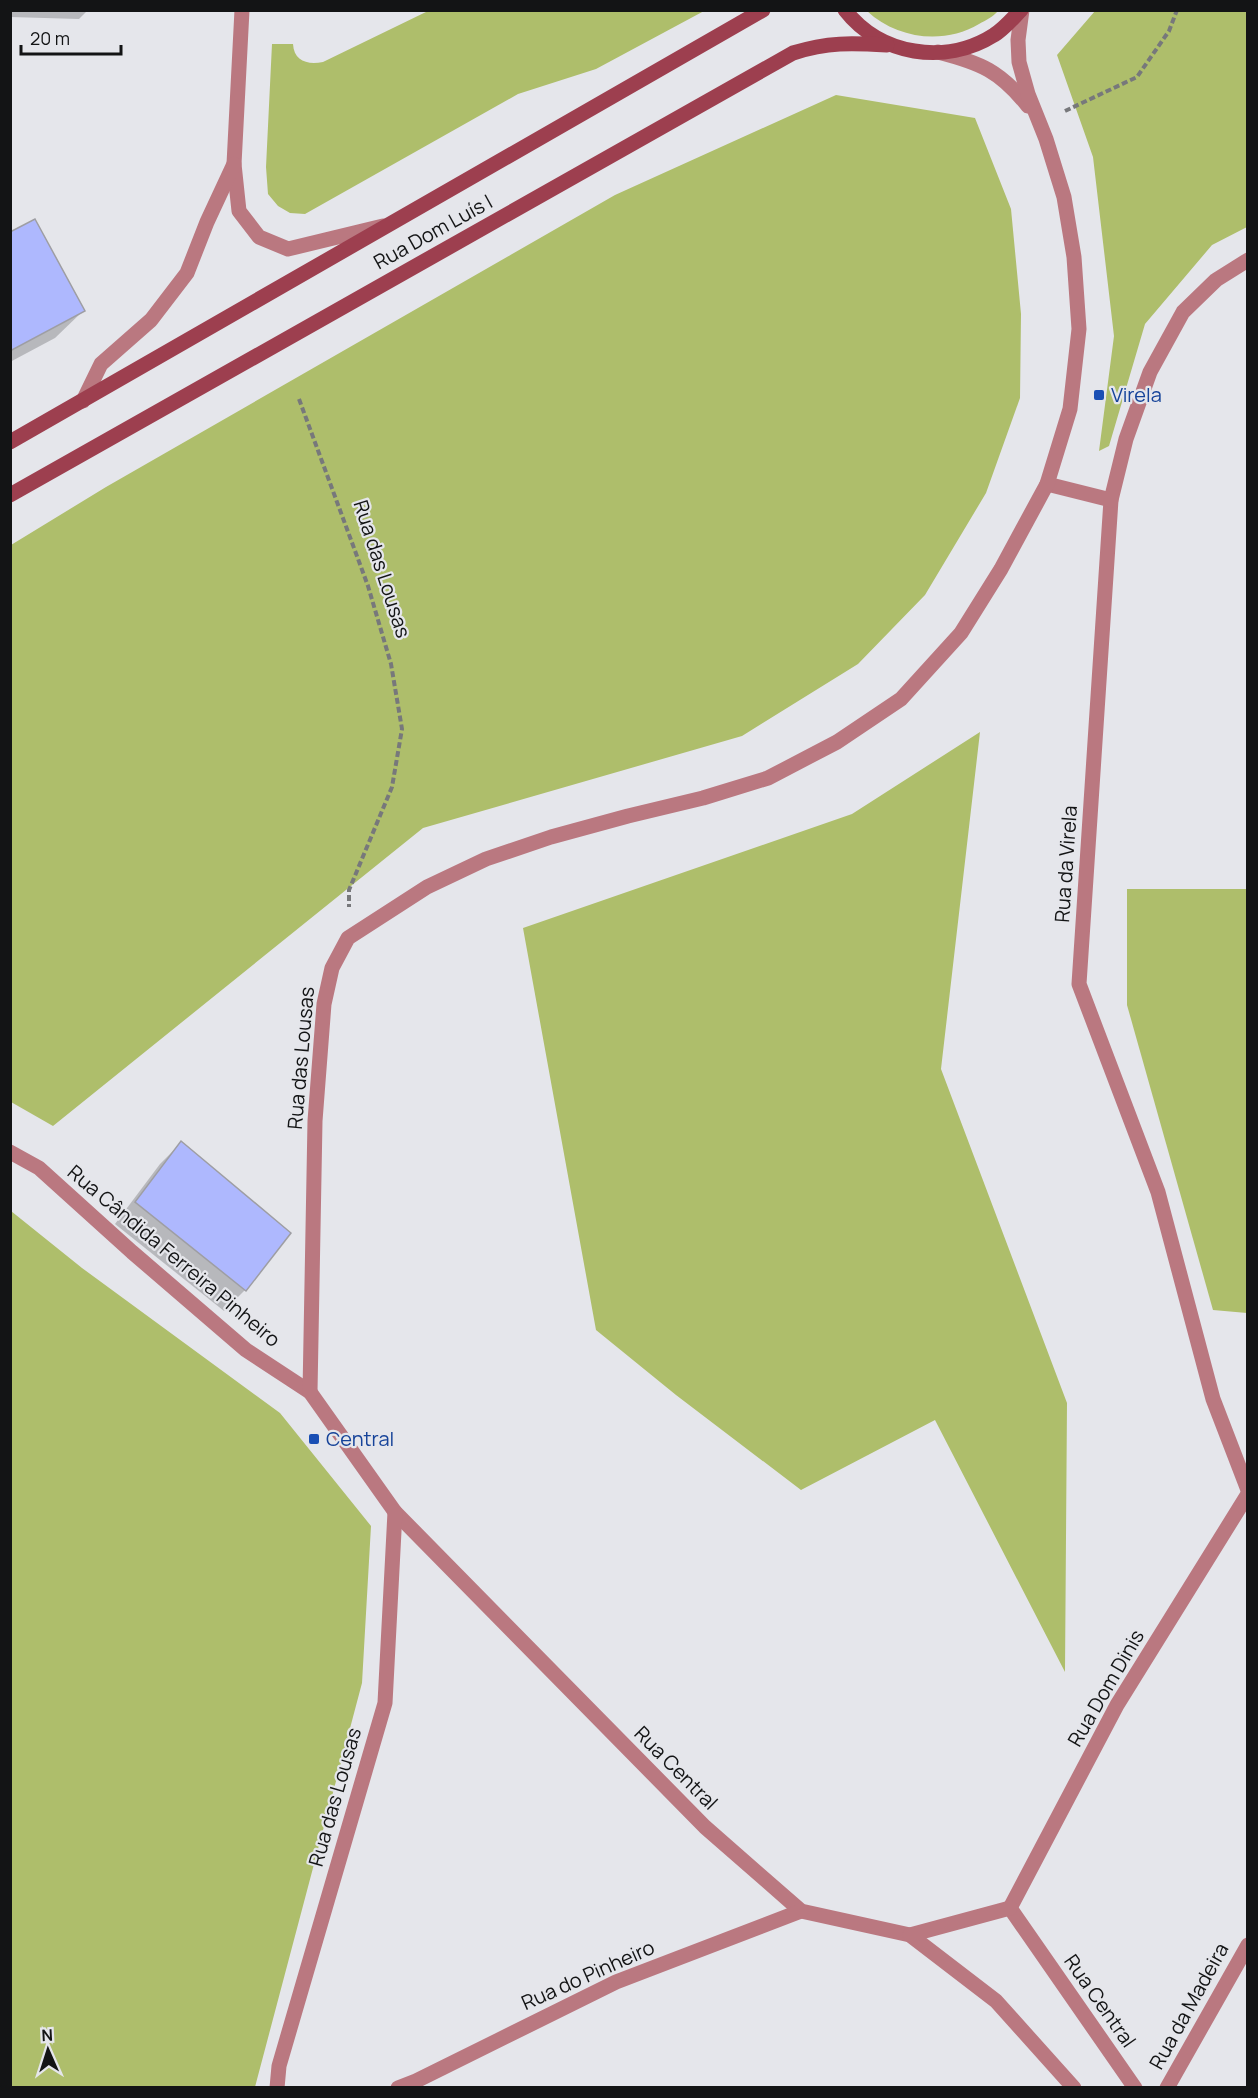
<svg xmlns="http://www.w3.org/2000/svg" width="1258" height="2098" viewBox="0 0 1258 2098" font-family="Manrope,sans-serif">
<style>
.green{fill:#aebe6b}
.shadow{fill:#0003}
.building{fill:#aeb8fe;stroke:#9e9ea3;stroke-width:1.5}
.lines{fill:none;stroke-linecap:round;stroke-linejoin:round}
.path{stroke:#77787b;stroke-width:4;stroke-dasharray:6 3;stroke-linecap:butt}
.minor{stroke:#ba7880;stroke-width:15}
.secondary{stroke:#9d3f4f;stroke-width:15}
.transit-dot{fill:#1a4fb4;stroke:#e5e6eb;stroke-width:2}
.labels{text-anchor:middle;stroke-width:4.5;stroke-linejoin:round;paint-order:stroke}
.street-label{font-size:20px;fill:#131415;stroke:#e5e6eb}
.transit-label{font-size:20px;fill:#164399;stroke:#e5e6eb;text-anchor:start}
</style>
<rect width="100%" height="100%" fill="#e5e6eb"/>
<g class="green">
<path d="M428 11V10L704 11 596 69 518 94 305 214 290 213 278 206 268 194 266 167 272 44H293C294 61 307 65 323 62Z"/>
<path d="M867 11H998C993 17 986 20 979 24 944 45 897 39 867 11Z"/>
<polygon points="1095,11 1248,11 1247,227 1212,245 1145,324 1109,446 1099,451 1114,336 1093,157 1057,55"/>
<polygon points="836,95 975,118 1011,209 1021,314 1020,398 986,493 925,595 858,664 742,736 423,828 53,1126 11,1102 11,545 106,487 615,195"/>
<polygon points="980,732 941,1069 1067,1403 1065,1672 935,1420 801,1490 676,1395 596,1330 523,928 852,814"/>
<polygon points="1127,889 1247,889 1247,1313 1213,1310 1127,1005"/>
<polygon points="11,1211 82,1268 280,1413 371,1526 362,1683 255,2087 11,2087"/>
</g>
<g class="shadow">
<polygon points="10,10 88,10 79,19 10,17"/>
<polygon points="10,234 83,311 55,338 10,362"/>
<polygon points="181,1143 245,1290 224,1311 115,1224 160,1164"/>
</g>
<g class="building">
<polygon points="35,219 85,311 10,351 10,232"/>
<polygon points="181,1141 291,1233 246,1291 135,1202"/>
</g>
<g class="lines">
<g class="path">
<polyline points="1065,111 1137,77 1169,31 1177,10"/>
<polyline points="299,399 368,586 391,664 402,729 392,787 349,890 349,907"/>
</g>
<g class="minor">
<polyline points="242,10 234,164 239,211 259,237 288,249 383,226"/>
<path d="M938 52C981 63 1000 71 1028 106"/>
<polyline points="1248,260 1216,280 1183,312 1150,372 1126,439 1111,500 1079,984 1158,1192 1213,1399 1248,1490"/>
<polyline points="83,401 101,364 151,320 187,273 207,222 234,164"/>
<polyline points="1047,484 1111,500"/>
<polyline points="10,1152 39,1168 132,1252 246,1350 310,1392 395,1512 705,1827 801,1911 910,1935 996,2001 1074,2088"/>
<polyline points="310,1392 315,1121 324,1004 332,968 348,938 427,887 486,859 551,837 628,816 703,798 768,778 837,742 901,699 961,633 1001,569 1047,484 1070,409 1079,329 1074,257 1064,197 1046,139 1028,94 1019,62 1018,40 1022,10"/>
<polyline points="1010,1908 1117,1705 1248,1494"/>
<polyline points="1010,1908 1135,2088"/>
<polyline points="910,1935 1010,1908"/>
<polyline points="277,2088 279,2066 385,1703 395,1512"/>
<polyline points="398,2088 416,2081 616,1982 801,1911"/>
<polyline points="1167,2088 1248,1945"/>
</g>
<g class="secondary">
<path d="M845 10C880 55 945 66 994 35 1004 29 1013 18 1021 10"/>
<polyline points="10,442 763,10"/>
<path d="M10 495 793 53C828 42 851 43 887 45"/>
</g>
</g>
<g class="transit-dot">
<rect x="1093" y="389" width="12" height="12" rx="3"/>
<rect x="308" y="1433" width="12" height="12" rx="3"/>
</g>
<g class="labels">
<g class="street-label">
<text transform="translate(433 232) rotate(-29)" y="7">Rua Dom Luís I</text>
<text transform="translate(382 569) rotate(72)" y="7">Rua das Lousas</text>
<text transform="translate(1066 864) rotate(-86)" y="7">Rua da Virela</text>
<text transform="translate(301 1058) rotate(-85)" y="7">Rua das Lousas</text>
<text transform="translate(174 1256) rotate(40)" y="7">Rua Cândida Ferreira Pinheiro</text>
<text transform="translate(1106 1688) rotate(-60)" y="7">Rua Dom Dinis</text>
<text transform="translate(676 1768) rotate(45)" y="7">Rua Central</text>
<text transform="translate(335 1797) rotate(-74)" y="7">Rua das Lousas</text>
<text transform="translate(588 1975) rotate(-24)" y="7">Rua do Pinheiro</text>
<text transform="translate(1100 2001) rotate(55)" y="7">Rua Central</text>
<text transform="translate(1189 2006) rotate(-61)" y="7">Rua da Madeira</text>
</g>
<g class="transit-label">
<text x="1111" y="402">Virela</text>
<text x="326" y="1446">Central</text>
</g>
</g>
<rect width="1258" height="2098" fill="none" stroke="#131415" stroke-width="24"/>
<g transform="translate(48 2050) rotate(357)" stroke="#e5e6eb" stroke-width="4.5" paint-order="stroke">
<path d="M0-4.5L10 22L0 15L-10 22Z" fill="#131415"/>
<text y="-9" font-size="16" font-weight="bold" text-anchor="middle" fill="#131415">N</text>
</g>
<path d="M21 45v9h100v-9" fill="none" stroke="#131415" stroke-width="3"/>
<text x="30" y="45" font-size="18" fill="#131415" stroke="#e5e6eb" stroke-width="4.5" paint-order="stroke">20 m</text>
</svg>
